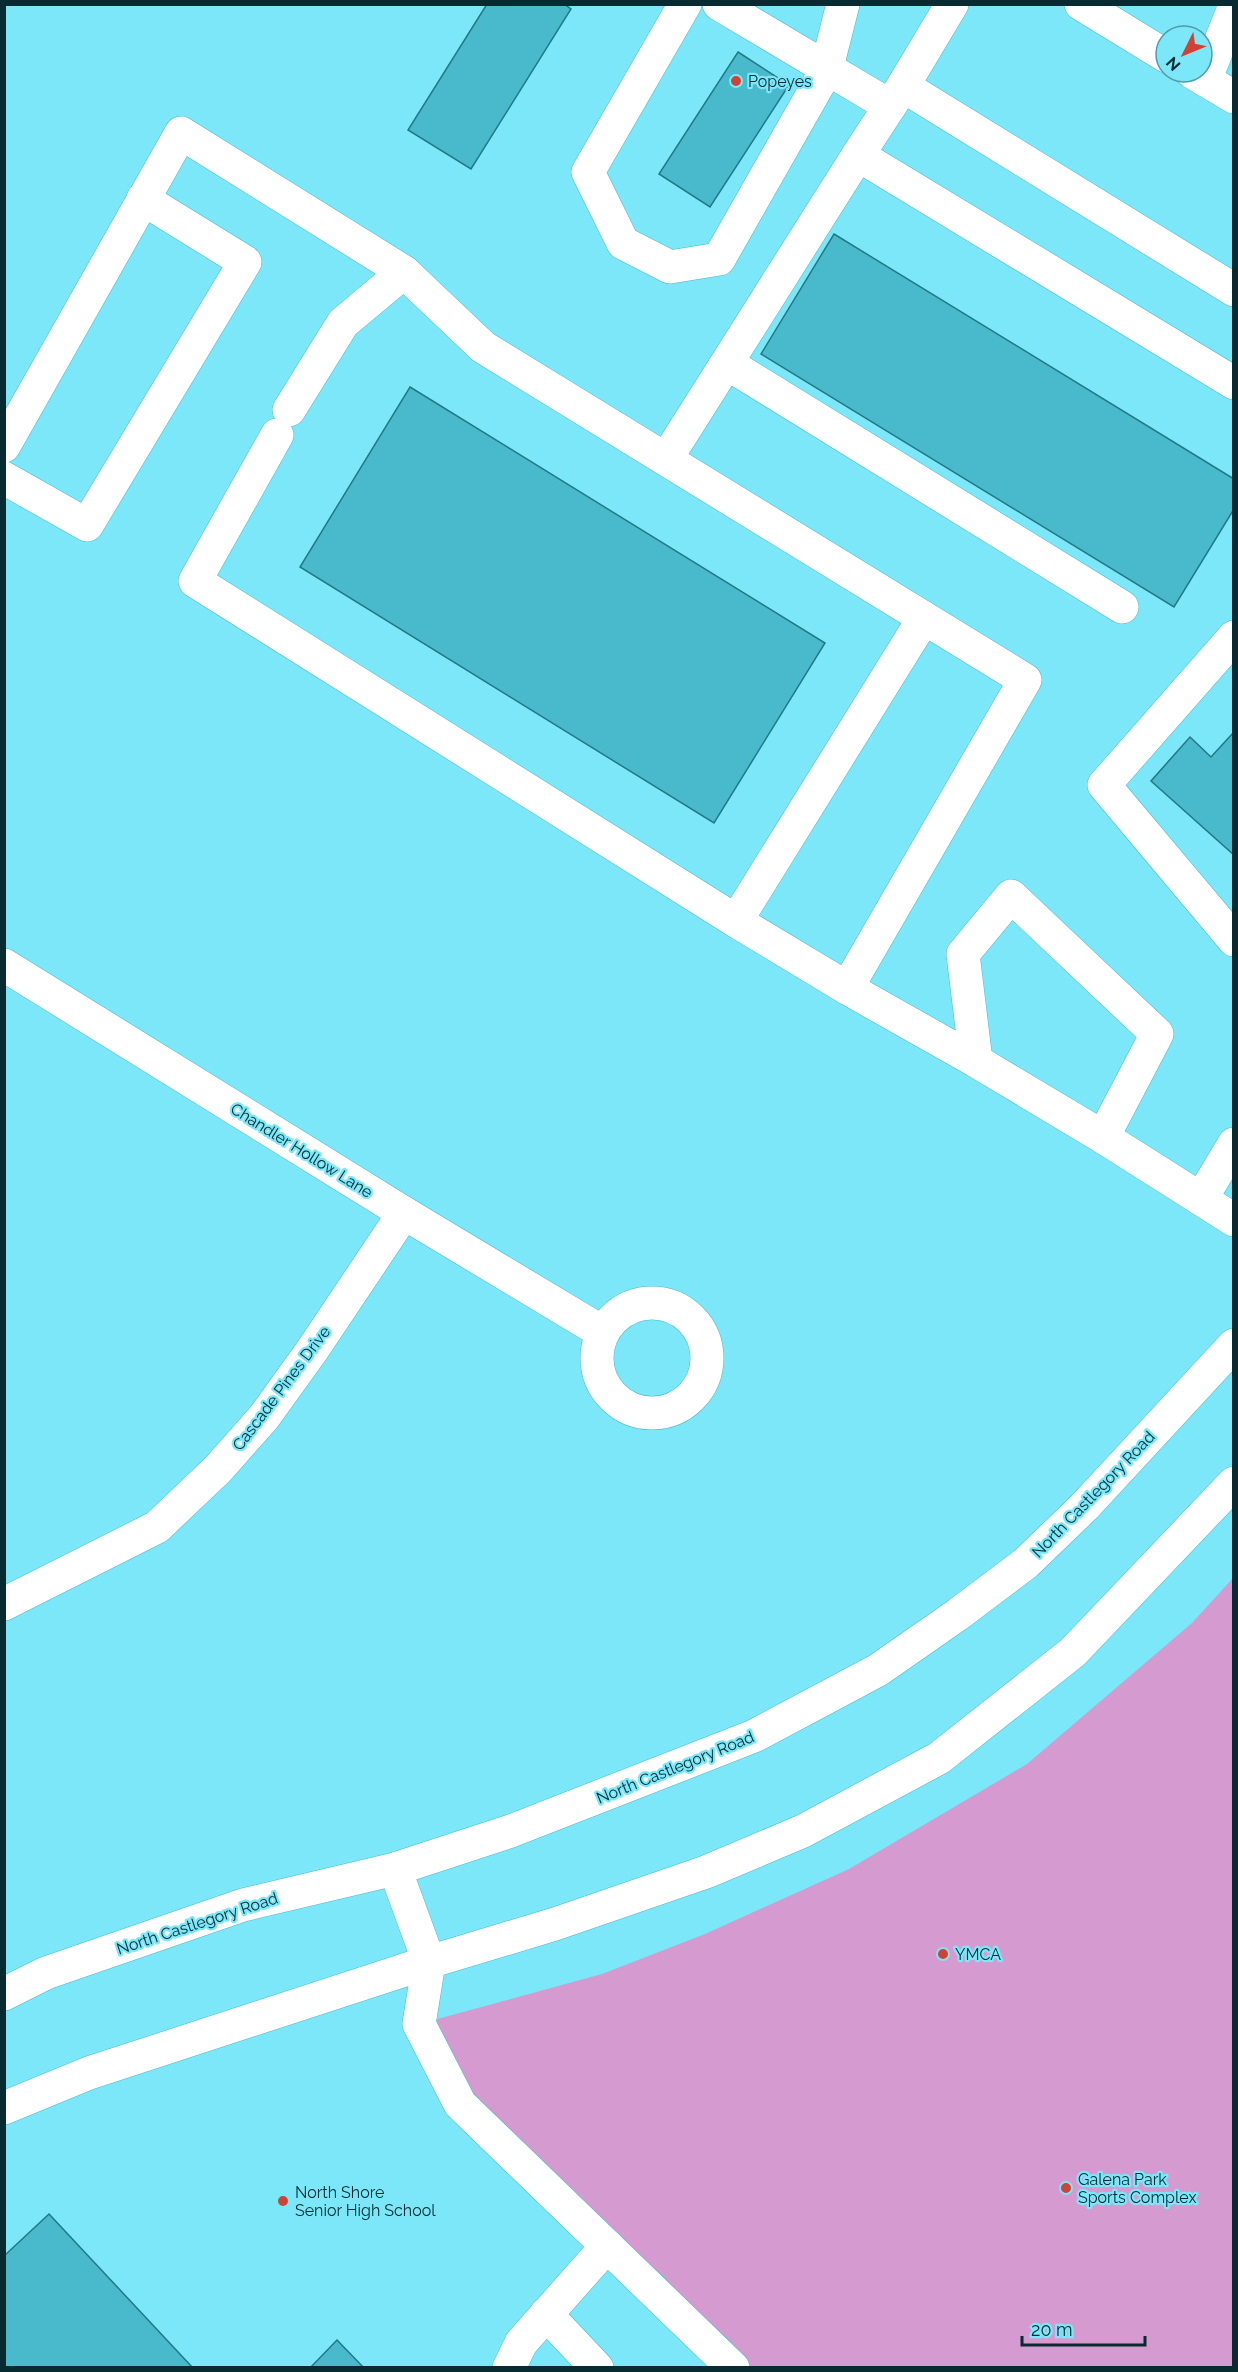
<svg xmlns="http://www.w3.org/2000/svg" width="1238" height="2372" viewBox="0 0 1238 2372" font-family="Raleway,sans-serif">
<style>
.green{fill:#d59bd0}
.building{fill:#49bacb;stroke:#217986;stroke-width:1.5}
.lines{fill:none;stroke-linecap:round;stroke-linejoin:round}
.minor-casing{stroke:#4bb9ca;stroke-width:34}
.major-casing{stroke:#4bb9ca;stroke-width:34}
.minor{stroke:#fff;stroke-width:33}
.major{stroke:#fff;stroke-width:33}
.poi-dot{fill:#d04235;stroke:#7be7f8;stroke-width:2}
.labels{text-anchor:middle;stroke-width:4.5;stroke-linejoin:round;paint-order:stroke}
.poi-label{font-size:16px;fill:#072b30;stroke:#7be7f8;text-anchor:start}
.street-label{font-size:16px;fill:#072b30;stroke:#7be7f8}
</style>
<rect width="100%" height="100%" fill="#7be7f8"/>
<polygon class="green" points="1233,1578 1233,2367 733,2367 460,2104 419,2024 602,1974 705,1934 849,1869 1027,1764 1192,1623"/>
<g class="building">
<polygon points="487,4 564,4 571,9 471,169 408,130"/>
<polygon points="738,52 789,85 710,207 659,174"/>
<polygon points="834,234 1234,479 1234,509 1174,607 761,354"/>
<polygon points="410,387 825,643 714,823 300,567"/>
<polygon points="1234,732 1234,855 1151,781 1190,737 1211,757"/>
<polygon points="49,2214 193,2368 4,2368 4,2256"/>
<polygon points="337,2340 364,2368 310,2368"/>
</g>
<g class="lines">
<g class="minor-casing">
<g id="minor">
<polyline points="685,4 588,172 623,243 670,267 719,259 826,71 843,4"/>
<polyline points="719,4 890,106"/>
<polyline points="1205,80 1234,8"/>
<polyline points="903,86 952,4"/>
<polyline points="1234,290 903,86 858,155 1234,383"/>
<polyline points="728,364 1122,607"/>
<polyline points="289,410 343,323 404,272"/>
<polyline points="277,435 195,581 736,921 924,618"/>
<polyline points="4,446 181,133 404,272 483,347 1025,680 847,988 976,1061 963,954 1011,896 1157,1034 1103,1137 1234,1220"/>
<polyline points="666,459 858,155"/>
<polyline points="4,478 87,525 245,262 143,199"/>
<polyline points="1234,637 1104,785 1234,940"/>
<polyline points="736,921 847,988"/>
<polyline points="4,965 404,1213 602,1332"/>
<polyline points="976,1061 1103,1137"/>
<polyline points="1201,1199 1234,1144"/>
<circle cx="652" cy="1358" r="55"/>
<polyline points="4,1604 157,1527 218,1469 264,1417 313,1349 404,1213"/>
<polyline points="395,1869 429,1962 419,2024 460,2104 733,2368"/>
<polyline points="4,1994 46,1973 243,1905 395,1869 511,1831 754,1736 878,1670 957,1615 1026,1563 1085,1506 1234,1345"/>
<polyline points="4,2108 89,2073 429,1962 555,1924 706,1872 803,1831 939,1758 1073,1652 1234,1483"/>
<polyline points="546,2314 597,2368"/>
<polyline points="509,2368 521,2343 607,2246"/>
</g>
</g>
<g class="major-casing">
<g id="major">
<polyline points="1081,4 1166,56"/>
<polyline points="1192,72 1234,97"/>
</g>
</g>
<use href="#minor" class="minor"/>
<use href="#major" class="major"/>
</g>
<g class="poi-dot">
<circle cx="736" cy="81" r="6"/>
<circle cx="943" cy="1954" r="6"/>
<circle cx="1066" cy="2188" r="6"/>
<circle cx="283" cy="2201" r="6"/>
</g>
<g class="labels">
<g class="poi-label">
<text x="748" y="87">Popeyes</text>
<text x="955" y="1960">YMCA</text>
<text x="1078" y="2185">Galena Park<tspan x="1078" dy="18">Sports Complex</tspan></text>
<text x="295" y="2198">North Shore<tspan x="295" dy="18">Senior High School</tspan></text>
</g>
<g class="street-label">
<text transform="translate(302 1150) rotate(32)" y="6">Chandler Hollow Lane</text>
<text transform="translate(281 1388) rotate(-53)" y="6">Cascade Pines Drive</text>
<text transform="translate(1093 1494) rotate(-46)" y="6">North Castlegory Road</text>
<text transform="translate(675 1767) rotate(-22)" y="6">North Castlegory Road</text>
<text transform="translate(197 1923) rotate(-18)" y="6">North Castlegory Road</text>
</g>
</g>
<rect width="1238" height="2372" fill="none" stroke="#072b30" stroke-width="12"/>
<g transform="translate(1184 54) rotate(227)"><circle r="28" fill="#7be7f8" stroke="#4d9ca8" stroke-width="1.5"/>
<path d="M0-4.5L10 22L0 15L-10 22Z" fill="#d04235"/>
<text y="-9" font-size="16" font-weight="bold" text-anchor="middle" fill="#072b30">N</text>
</g>
<path d="M1022 2336v9h123v-9" fill="none" stroke="#072b30" stroke-width="3"/>
<text x="1031" y="2336" font-size="18" fill="#072b30" stroke="#7be7f8" stroke-width="4.5" paint-order="stroke">20 m</text>
</svg>
